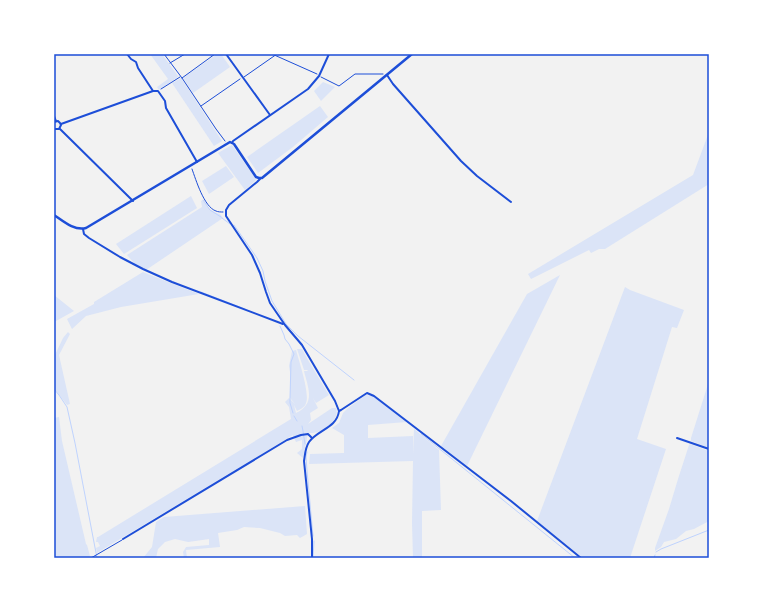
<svg xmlns="http://www.w3.org/2000/svg" width="763" height="612" viewBox="0 0 763 612" font-family="'Source Serif 4',serif">
<style>
.green{fill:#dbe4f7}
.lines{fill:none;stroke-linecap:round;stroke-linejoin:round}
.stream{stroke:#bfd3fe;stroke-width:1}
.path{stroke:#1d4ed8;stroke-width:1}
.service{stroke:#1d4ed8;stroke-width:1}
.minor{stroke:#1d4ed8;stroke-width:2}
.tertiary{stroke:#1d4ed8;stroke-width:2.5}
.neatline{fill:none;stroke:#1d4ed8;stroke-width:1.5}
</style>
<rect width="100%" height="100%" fill="#f2f2f2"/>
<g class="green">
<polygon points="150,54 162,54 178,76 178,77 159,90 157,87 168,79"/>
<polygon points="217,54 221,54 230,67 193,93 183,78"/>
<polygon points="181,78 222,141 214,146 172,83"/>
<polygon points="323,82 335,87 321,101 314,91"/>
<polygon points="320,106 328,117 293,147 258,173 247,157"/>
<polygon points="709,132 709,184 605,249 599,249 591,253 589,250 531,279 528,274 693,175"/>
<polygon points="232,145 256,179 255,181 245,190 218,153"/>
<polygon points="226,166 234,177 209,194 202,181"/>
<polygon points="191,196 197,208 124,254 116,244"/>
<path d="M203 200C209 209 210 211 220 214L223 218 146 270 135 264 127 255 202 207 201 201Z"/>
<polygon points="143,272 158,278 199,294 121,307 86,316 72,329 67,319 94,304 94,302"/>
<polygon points="560,275 467,466 441,446 527,294"/>
<polygon points="625,287 630,290 684,310 677,328 672,327 637,439 666,449 630,558 583,558 537,521"/>
<polygon points="54,295 74,311 56,321 54,319"/>
<polygon points="68,332 70,334 59,355 70,404 67,405 54,388 54,357 63,338"/>
<path d="M297 349H302L308 360 329 395 316 403 313 398 318 408 310 413 311 420 308 424 332 408H336C340 418 327 429 318 432 315 433 311 433 308 433L303 458 297 453 302 449V440L296 442 293 435 97 553 96 548 100 546 98 542H96L97 537H98L291 419 289 407 285 402 289 398 295 404 290 398V372L289 366 292 351 296 350C299 361 310 394 306 403 305 407 301 409 297 411L294 405 296 413C316 403 308 388 304 371H307L308 370H304Z"/>
<polygon points="709,381 709,448 691,441 691,438"/>
<polygon points="366,395 372,396 377,399 407,422 368,425 368,438 413,436 413,454 414,429 439,450 441,510 422,511 422,558 413,558 412,523 413,461 309,464 310,454 344,453 344,435 332,428 339,423 343,413 348,408"/>
<polygon points="59,417 62,441 86,544 87,545 90,556 88,558 54,558 54,418"/>
<polygon points="690,444 709,451 709,521 694,529 686,531 676,539 664,542 661,547 655,551 655,548 669,509 678,479 689,445"/>
<polygon points="305,506 307,534 300,538 297,535 285,536 280,533 260,528 244,527 237,530 218,533 220,547 186,550 187,558 184,558 183,552 186,547 209,545 209,539 188,542 175,539 165,542 158,549 156,558 143,558 152,547 156,522 164,517"/>
</g>
<g class="lines">
<g class="stream">
<polyline points="203,200 210,210 221,217"/>
<polyline points="222,218 230,224"/>
<polyline points="234,225 257,258 263,271 265,281 272,301 286,324 298,336 354,380"/>
<polyline points="201,292 245,309"/>
<polyline points="280,326 284,335 285,339 289,344 294,354 291,362 290,398 290,403 293,413"/>
<polyline points="54,389 59,395 67,407 75,443 97,558"/>
<polyline points="294,416 297,421"/>
<polyline points="302,426 303,431 305,444"/>
<polyline points="421,434 575,558"/>
<polyline points="307,452 306,457 307,471 313,536"/>
<polyline points="656,552 661,549 709,530"/>
<polyline points="313,558 314,541"/>
<polyline points="654,558 655,555"/>
</g>
<g class="path">
<polyline points="164,54 182,78 216,129 225,141"/>
<polyline points="272,54 317,74"/>
<polyline points="170,63 185,54"/>
<polyline points="244,77 277,54"/>
<polyline points="321,77 339,86 355,74 383,74"/>
<polyline points="182,78 215,54"/>
<polyline points="161,89 180,77"/>
<polyline points="201,106 240,79"/>
<path d="M192 169C196 180 204 207 216 211 218 212 221 212 223 212"/>
</g>
<polyline class="service" points="91,558 122,540"/>
<g class="minor">
<polyline points="127,54 131,59 136,62 138,68 153,91 158,91 165,101 166,108 197,162"/>
<polyline points="226,54 270,115"/>
<polyline points="387,75 393,84 461,161 477,176 511,202"/>
<polyline points="54,116 56,121"/>
<polyline points="54,122 58,121 60,123 61,125 59,129 54,129"/>
<polyline points="61,124 153,91"/>
<polyline points="60,129 133,201"/>
<polyline points="232,143 233,141 308,89 319,76 329,54"/>
<polyline points="260,179 257,182 229,205 226,210 226,216 252,255 260,273 266,292 270,303 285,325 302,345 335,401 339,411"/>
<polyline points="83,229 84,234 89,238 120,257 143,269 172,282 283,324"/>
<polyline points="339,411 341,410 367,393 374,396 511,501 581,558"/>
<polyline points="677,438 709,449"/>
<polyline points="123,539 287,440 301,435 308,434 312,438"/>
<path d="M312 558V539L304 461C305 455 305 448 309 442 317 430 337 428 339 411"/>
</g>
<path class="tertiary" d="M54 215C63 221 74 231 86 228L230 142 234 144 256 177 259 178H262L412 54"/>
</g>
<rect width="763" height="612" fill="none" stroke="#ffffff" stroke-width="110"/>
<rect x="55" y="55" width="653" height="502" class="neatline"/>
</svg>
